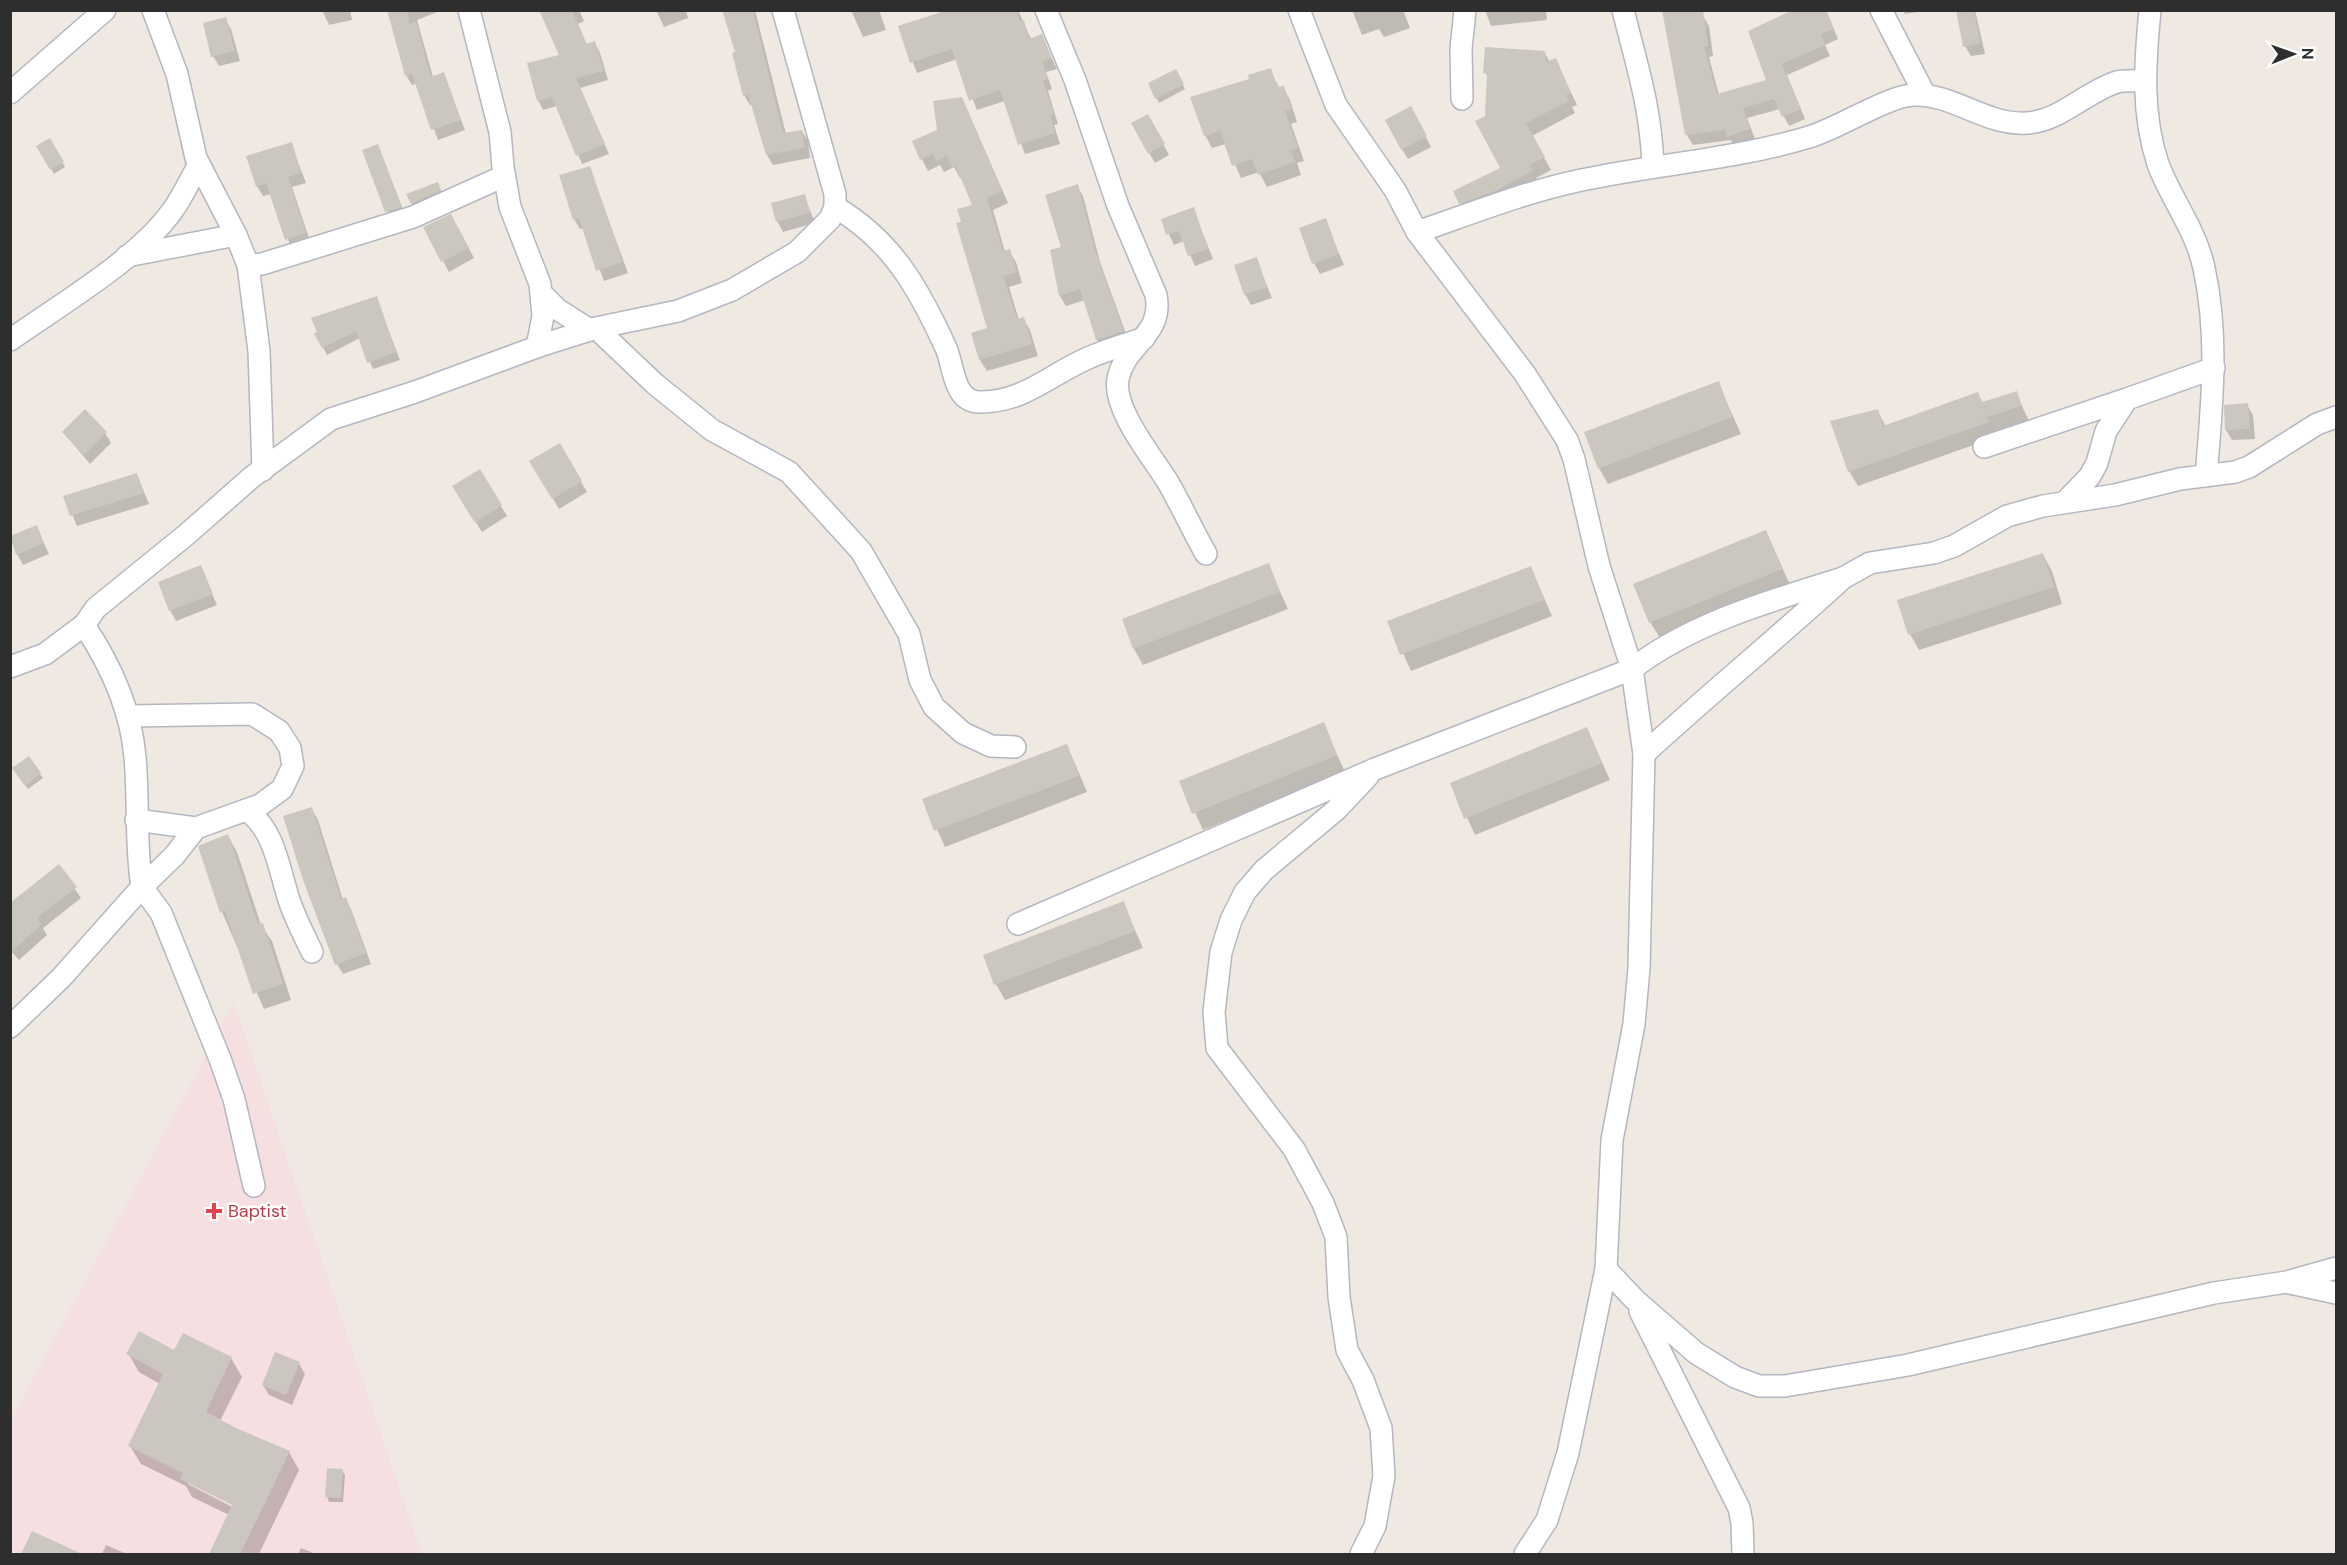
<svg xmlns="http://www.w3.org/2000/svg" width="2347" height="1565" viewBox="0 0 2347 1565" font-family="'DM Sans',sans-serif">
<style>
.medical{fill:#f5dfe0}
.shadow{fill:#0003;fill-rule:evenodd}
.building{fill:#cbc7bf}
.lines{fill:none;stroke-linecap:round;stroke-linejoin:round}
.minor-casing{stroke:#b4b7c1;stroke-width:24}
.minor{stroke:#fff;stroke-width:21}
.health-dot{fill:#e0444e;stroke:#fff;stroke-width:2}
.labels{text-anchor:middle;stroke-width:5;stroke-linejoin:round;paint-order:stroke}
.health-label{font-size:18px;fill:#be3a42;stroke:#fff;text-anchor:start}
</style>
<rect width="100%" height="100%" fill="#efe9e1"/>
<polygon class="medical" points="234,1003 422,1554 11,1554 11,1420"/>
<g class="shadow">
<polygon points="322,10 350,10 352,20 329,25"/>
<polygon points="393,10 442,10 417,20 433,77 443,74 465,130 438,140 417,83 412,85 406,75"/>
<polygon points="541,10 579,10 584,21 578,24 587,45 595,43 600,53 608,80 580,88 609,154 582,164 557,106 543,110 538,100 561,56"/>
<polygon points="656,10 686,10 688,18 664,27"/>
<polygon points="724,10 755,10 786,134 802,131 808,141 810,158 773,165 767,155 753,105 750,105 744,95 737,53"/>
<polygon points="851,10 879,10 886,30 863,37"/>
<polygon points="940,10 1018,10 1031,39 1041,36 1057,69 1046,72 1052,89 1048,91 1058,124 1054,125 1060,144 1025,154 1005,101 977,110 957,59 917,73 899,26 940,13"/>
<polygon points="1352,10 1403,10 1410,28 1384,37 1379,29 1362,35"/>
<polygon points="1485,10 1546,10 1547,20 1491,26"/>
<polygon points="1790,10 1826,10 1838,39 1825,45 1830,56 1787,75 1805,119 1789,126 1780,109 1747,118 1755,139 1734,146 1731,140 1693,145 1687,135 1664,11 1703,16 1709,26 1713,56 1709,57 1719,95 1768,81"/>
<polygon points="1903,10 1929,10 1905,14"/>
<polygon points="1958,10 1975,10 1985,54 1971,56 1965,46"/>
<polygon points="225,19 231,29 240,61 219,66 213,56"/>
<polygon points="1544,52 1550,62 1555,60 1577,105 1572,107 1575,113 1532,136 1551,170 1536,178 1539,184 1467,215 1461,203 1502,169 1486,116 1488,78 1485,72"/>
<polygon points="1270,70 1279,88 1283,87 1290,100 1297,122 1291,124 1304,161 1297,163 1301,175 1267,187 1259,172 1241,178 1226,144 1212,148 1205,135 1251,80"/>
<polygon points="1176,71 1185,89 1159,103 1150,84"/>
<polygon points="962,98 1008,203 993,210 1005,252 1009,251 1016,262 1022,283 1009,287 1019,320 1023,319 1030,330 1038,356 987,371 980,360 989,329 963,223 974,206 962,177 960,178 954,167 944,172 940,165 928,171 913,142 939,130"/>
<polygon points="1148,116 1169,155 1155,163 1133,124"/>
<polygon points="1416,118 1431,147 1408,159 1402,149"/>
<polygon points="49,140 65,167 54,174 38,146"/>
<polygon points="291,144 306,183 292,187 311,244 292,250 271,194 263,196 257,186"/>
<polygon points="377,146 406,217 392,221 363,150"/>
<polygon points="589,167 628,273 604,281 584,228 580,229 574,219"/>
<polygon points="437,184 443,194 418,214 408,195"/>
<polygon points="1077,186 1083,196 1100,262 1129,342 1103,350 1097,340 1085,300 1066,306 1060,296 1052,252 1063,249"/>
<polygon points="804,195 815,223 783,232 777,221"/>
<polygon points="1193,209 1213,259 1195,266 1184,241 1174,245 1162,220"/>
<polygon points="1325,220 1344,265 1320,274 1314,263"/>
<polygon points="457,226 474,258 449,272 425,227"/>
<polygon points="1256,259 1272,298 1251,305 1245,294"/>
<polygon points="376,298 400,360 373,369 360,338 327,355 316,334"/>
<polygon points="1718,383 1741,434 1608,484 1599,468"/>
<polygon points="2016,393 2029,421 1994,432 1996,437 1858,486 1849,471 1877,410 1886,427 1978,394 1983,403"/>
<polygon points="2247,405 2253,415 2255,439 2232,440 2226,430 2226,406"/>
<polygon points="63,432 105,433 111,443 90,464"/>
<polygon points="559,445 587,492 559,509 531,462"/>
<polygon points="479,471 507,516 482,532 454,487"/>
<polygon points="137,475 149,504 77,526 65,497"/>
<polygon points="36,527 49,554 23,565 17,554"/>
<polygon points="1766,531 1790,585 1660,638 1650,622"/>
<polygon points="2043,555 2052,571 2062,604 1919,650 1910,634"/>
<polygon points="1268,565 1288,609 1143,665 1134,649"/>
<polygon points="200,567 217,605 176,621 170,610"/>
<polygon points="1531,568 1552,616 1411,671 1389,622"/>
<polygon points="1323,724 1345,772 1203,830 1181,782"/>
<polygon points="1587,729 1610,780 1475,835 1452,784"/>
<polygon points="1067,745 1087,792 945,847 924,800"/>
<polygon points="16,773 40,774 43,778 28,789"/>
<polygon points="312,809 318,820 343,900 345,899 351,909 371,964 343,974 337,964"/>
<polygon points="228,836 237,852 261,925 272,941 291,1000 264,1009 222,912"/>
<polygon points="59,866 81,898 43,928 47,935 19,960 10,950 10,905"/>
<polygon points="1123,903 1143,948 1005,1000 996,984"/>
<path d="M128 1353H175L231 1358 242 1377 220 1421 289 1452 299 1470 259 1554H211L229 1515 192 1497 186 1486 141 1464 130 1446 160 1384 139 1372ZM188 1481 239 1507 238 1510 188 1484Z"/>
<polygon points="299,1364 305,1374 292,1405 269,1395 263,1385"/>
<polygon points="342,1471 345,1475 343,1502 329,1502 327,1497"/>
<polygon points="33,1533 79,1554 23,1554"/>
<polygon points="106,1545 127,1554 102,1554"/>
<polygon points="301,1548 316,1554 298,1554"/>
</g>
<g class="building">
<polygon points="387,10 408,10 409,24 416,22 431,77 444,72 461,120 431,130 412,74 405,76"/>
<polygon points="539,10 572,10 586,44 595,41 604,71 576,78 605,144 576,156 552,97 537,101 527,63 559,55"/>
<polygon points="722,10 753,10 783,133 802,130 805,148 766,155 748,94 743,96 732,53 735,52"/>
<polygon points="948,10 1016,10 1020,22 1024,20 1029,39 1042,34 1052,58 1042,62 1048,79 1043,81 1054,113 1050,115 1055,133 1018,145 1000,90 969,101 952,49 910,63 898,26"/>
<polygon points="1662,10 1703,10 1708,46 1704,47 1717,94 1766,80 1748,31 1793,10 1826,10 1834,29 1821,34 1825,45 1782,64 1801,109 1782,117 1774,99 1743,108 1750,129 1727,137 1725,130 1685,135"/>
<polygon points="1956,10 1974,10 1980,43 1963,47"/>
<polygon points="226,17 235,51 211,57 203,23"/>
<polygon points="1485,47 1545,51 1546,62 1556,58 1571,93 1566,95 1569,101 1526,123 1545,157 1530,165 1533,171 1493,192 1459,204 1453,191 1500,168 1475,121 1485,116 1487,73 1483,73"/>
<polygon points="1271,68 1277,87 1284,86 1291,109 1285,111 1298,148 1291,150 1295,162 1258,175 1252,159 1232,166 1220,131 1204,136 1190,97 1249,79 1248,75"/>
<polygon points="1176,69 1184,84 1155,99 1148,83"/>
<polygon points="962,97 1002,191 987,198 1003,251 1010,249 1017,272 1003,276 1017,319 1024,317 1032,344 979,360 971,333 987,328 956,223 961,222 957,209 972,205 956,166 952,167 947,156 936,161 933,154 920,160 912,141 937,130 933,101"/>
<polygon points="1411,106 1427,136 1401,150 1385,120"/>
<polygon points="1148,114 1165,144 1148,154 1131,123"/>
<polygon points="50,138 64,162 50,170 36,146"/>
<polygon points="292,142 301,173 288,177 306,233 285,240 266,183 256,187 246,156"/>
<polygon points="378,144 402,207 385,212 362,150"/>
<polygon points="590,166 623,262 596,271 579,218 573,220 559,175"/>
<polygon points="438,182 441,190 411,204 406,194"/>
<polygon points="1078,184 1095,250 1124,331 1096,340 1080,289 1059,296 1050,250 1061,247 1045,195"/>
<polygon points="805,194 810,213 776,222 771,203"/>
<polygon points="1194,207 1208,249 1188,256 1179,231 1166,235 1161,219"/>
<polygon points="451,214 469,248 441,262 423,227"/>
<polygon points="1326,218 1339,254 1312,264 1299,228"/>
<polygon points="1257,257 1267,287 1244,295 1234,265"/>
<polygon points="377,296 396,352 367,363 356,331 322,348 314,334 317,332 311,318"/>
<polygon points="1719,381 1732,417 1598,469 1584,432"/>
<polygon points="2017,391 2022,406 1987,417 1989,422 1848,472 1830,421 1878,409 1883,426 1978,392 1982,402"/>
<polygon points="2248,403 2250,429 2225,430 2224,405"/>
<polygon points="85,409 107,432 84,455 62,432"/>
<polygon points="560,443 582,481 552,499 529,461"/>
<polygon points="480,469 502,505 475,523 452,486"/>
<polygon points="137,473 144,493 70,516 63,496"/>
<polygon points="37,525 44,543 16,555 10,536"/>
<polygon points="1766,530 1782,569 1649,623 1633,584"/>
<polygon points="2043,553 2054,587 1908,635 1897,600"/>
<polygon points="1269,563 1280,592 1133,649 1122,619"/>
<polygon points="201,565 213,594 169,611 158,582"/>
<polygon points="1531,566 1544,600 1400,655 1387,621"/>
<polygon points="1324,722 1337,755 1192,814 1179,781"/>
<polygon points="1587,727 1602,763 1464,819 1450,783"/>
<polygon points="1067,744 1079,776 934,831 922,799"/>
<polygon points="29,756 41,773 25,786 12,768"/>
<polygon points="312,807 341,899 346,897 366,953 335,965 303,880 283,816"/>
<polygon points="228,834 258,924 263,923 283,984 253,994 225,911 220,913 198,846"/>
<polygon points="59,864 77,887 37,918 42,924 10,953 10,903"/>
<polygon points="1124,901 1135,931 994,985 983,955"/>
<polygon points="139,1331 174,1350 183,1333 232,1357 206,1412 238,1429 290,1451 240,1554 209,1554 232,1505 180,1479 183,1473 128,1446 163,1374 126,1354"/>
<polygon points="275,1352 300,1362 286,1395 262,1385"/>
<polygon points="327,1468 343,1469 341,1498 325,1497"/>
<polygon points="32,1531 82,1554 21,1554"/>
</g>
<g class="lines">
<g class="minor-casing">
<g id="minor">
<polyline points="153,10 177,74 196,158 236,235 248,265 259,351 263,470"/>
<polyline points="469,10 500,132 503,167 510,207 540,284 543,316 537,347"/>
<path d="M1046 10 1075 80 1118 206 1156 295C1164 336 1125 343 1118 379 1112 409 1154 459 1169 484 1182 507 1193 531 1206 554"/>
<polyline points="1299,10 1336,105 1395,190 1417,232 1525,374 1567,440 1574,459 1599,566 1632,669 1644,754 1639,968 1634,1024 1612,1140 1606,1269 1568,1453 1547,1520 1525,1554"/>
<path d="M1623 10C1637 66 1651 108 1653 166"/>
<polyline points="1881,10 1925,95"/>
<path d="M2150 10C2145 62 2141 113 2158 164 2171 199 2196 230 2204 268 2219 337 2212 406 2206 476"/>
<polyline points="10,93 105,10"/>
<polyline points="1462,99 1461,49 1465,10"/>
<path d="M835 207C892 240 919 289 946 348 954 366 953 401 979 402 1023 403 1051 374 1088 358 1106 350 1125 345 1144 338"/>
<path d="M1417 232C1470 214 1522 193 1577 181 1654 164 1733 160 1809 137 1837 129 1888 96 1913 95 1953 93 1986 126 2027 123 2061 121 2085 92 2117 82 2125 80 2135 81 2144 81"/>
<polyline points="127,256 236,235"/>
<polyline points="248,265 262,264 413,217 504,176"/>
<polyline points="542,294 557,309 590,330"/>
<polyline points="596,328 655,384 712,430 789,472 861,551 909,634 920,680 934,707 963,733 991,746 1015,747"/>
<path d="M10 340C62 303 143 257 177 204 185 191 192 177 199 164"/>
<polyline points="1984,447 2127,399"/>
<polyline points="2065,502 2090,476 2097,463 2106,431 2127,399 2214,368"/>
<polyline points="10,667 45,654 84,625 96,608 186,535 252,477 331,419 415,392 542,345 596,328 678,311 732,290 797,252 830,219 835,207 835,194 783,10"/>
<polyline points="128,716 252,714 279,731 290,748 293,766 282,789 260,805 196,828 136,820"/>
<path d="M1644 754C1709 694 1778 638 1843 578L1870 563 1934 553 1954 546 2007 516 2043 506 2115 495 2180 479 2235 472 2249 467 2317 424 2336 417"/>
<path d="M247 810C275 831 279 869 289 900 295 918 304 935 312 952"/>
<polyline points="196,828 174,856 142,887 161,913 220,1059 234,1099 254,1186"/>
<path d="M1018 924 1375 769 1632 669C1693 622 1771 601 1843 578"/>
<path d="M10 1027 61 978 142 887C135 844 139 800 135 757 131 710 110 664 84 625"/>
<polyline points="1606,1269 1635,1300 1696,1353 1735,1377 1759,1386 1785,1386 1908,1365 2214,1293 2287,1282 2336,1268"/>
<polyline points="2290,1283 2336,1293"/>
<polyline points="1640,1311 1739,1508 1742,1523 1743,1554"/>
<polyline points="1361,1554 1375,1526 1384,1476 1381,1428 1363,1380 1347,1350 1339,1297 1336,1237 1323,1203 1294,1149 1217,1048 1214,1012 1221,952 1231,920 1245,892 1264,870 1336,810 1368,776"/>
</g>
</g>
<use href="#minor" class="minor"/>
</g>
<path class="health-dot" d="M211 1202h6v6h6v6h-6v6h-6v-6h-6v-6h6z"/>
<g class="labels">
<g class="health-label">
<text x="228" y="1217">Baptist</text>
</g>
</g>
<rect width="2347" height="1565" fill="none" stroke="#2e2e2e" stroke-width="24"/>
<g transform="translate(2293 54) rotate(89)" stroke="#ffffff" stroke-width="4.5" paint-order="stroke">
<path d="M0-4.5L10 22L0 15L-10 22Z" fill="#2e2e2e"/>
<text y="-9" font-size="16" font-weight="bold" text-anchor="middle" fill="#2e2e2e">N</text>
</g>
</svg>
